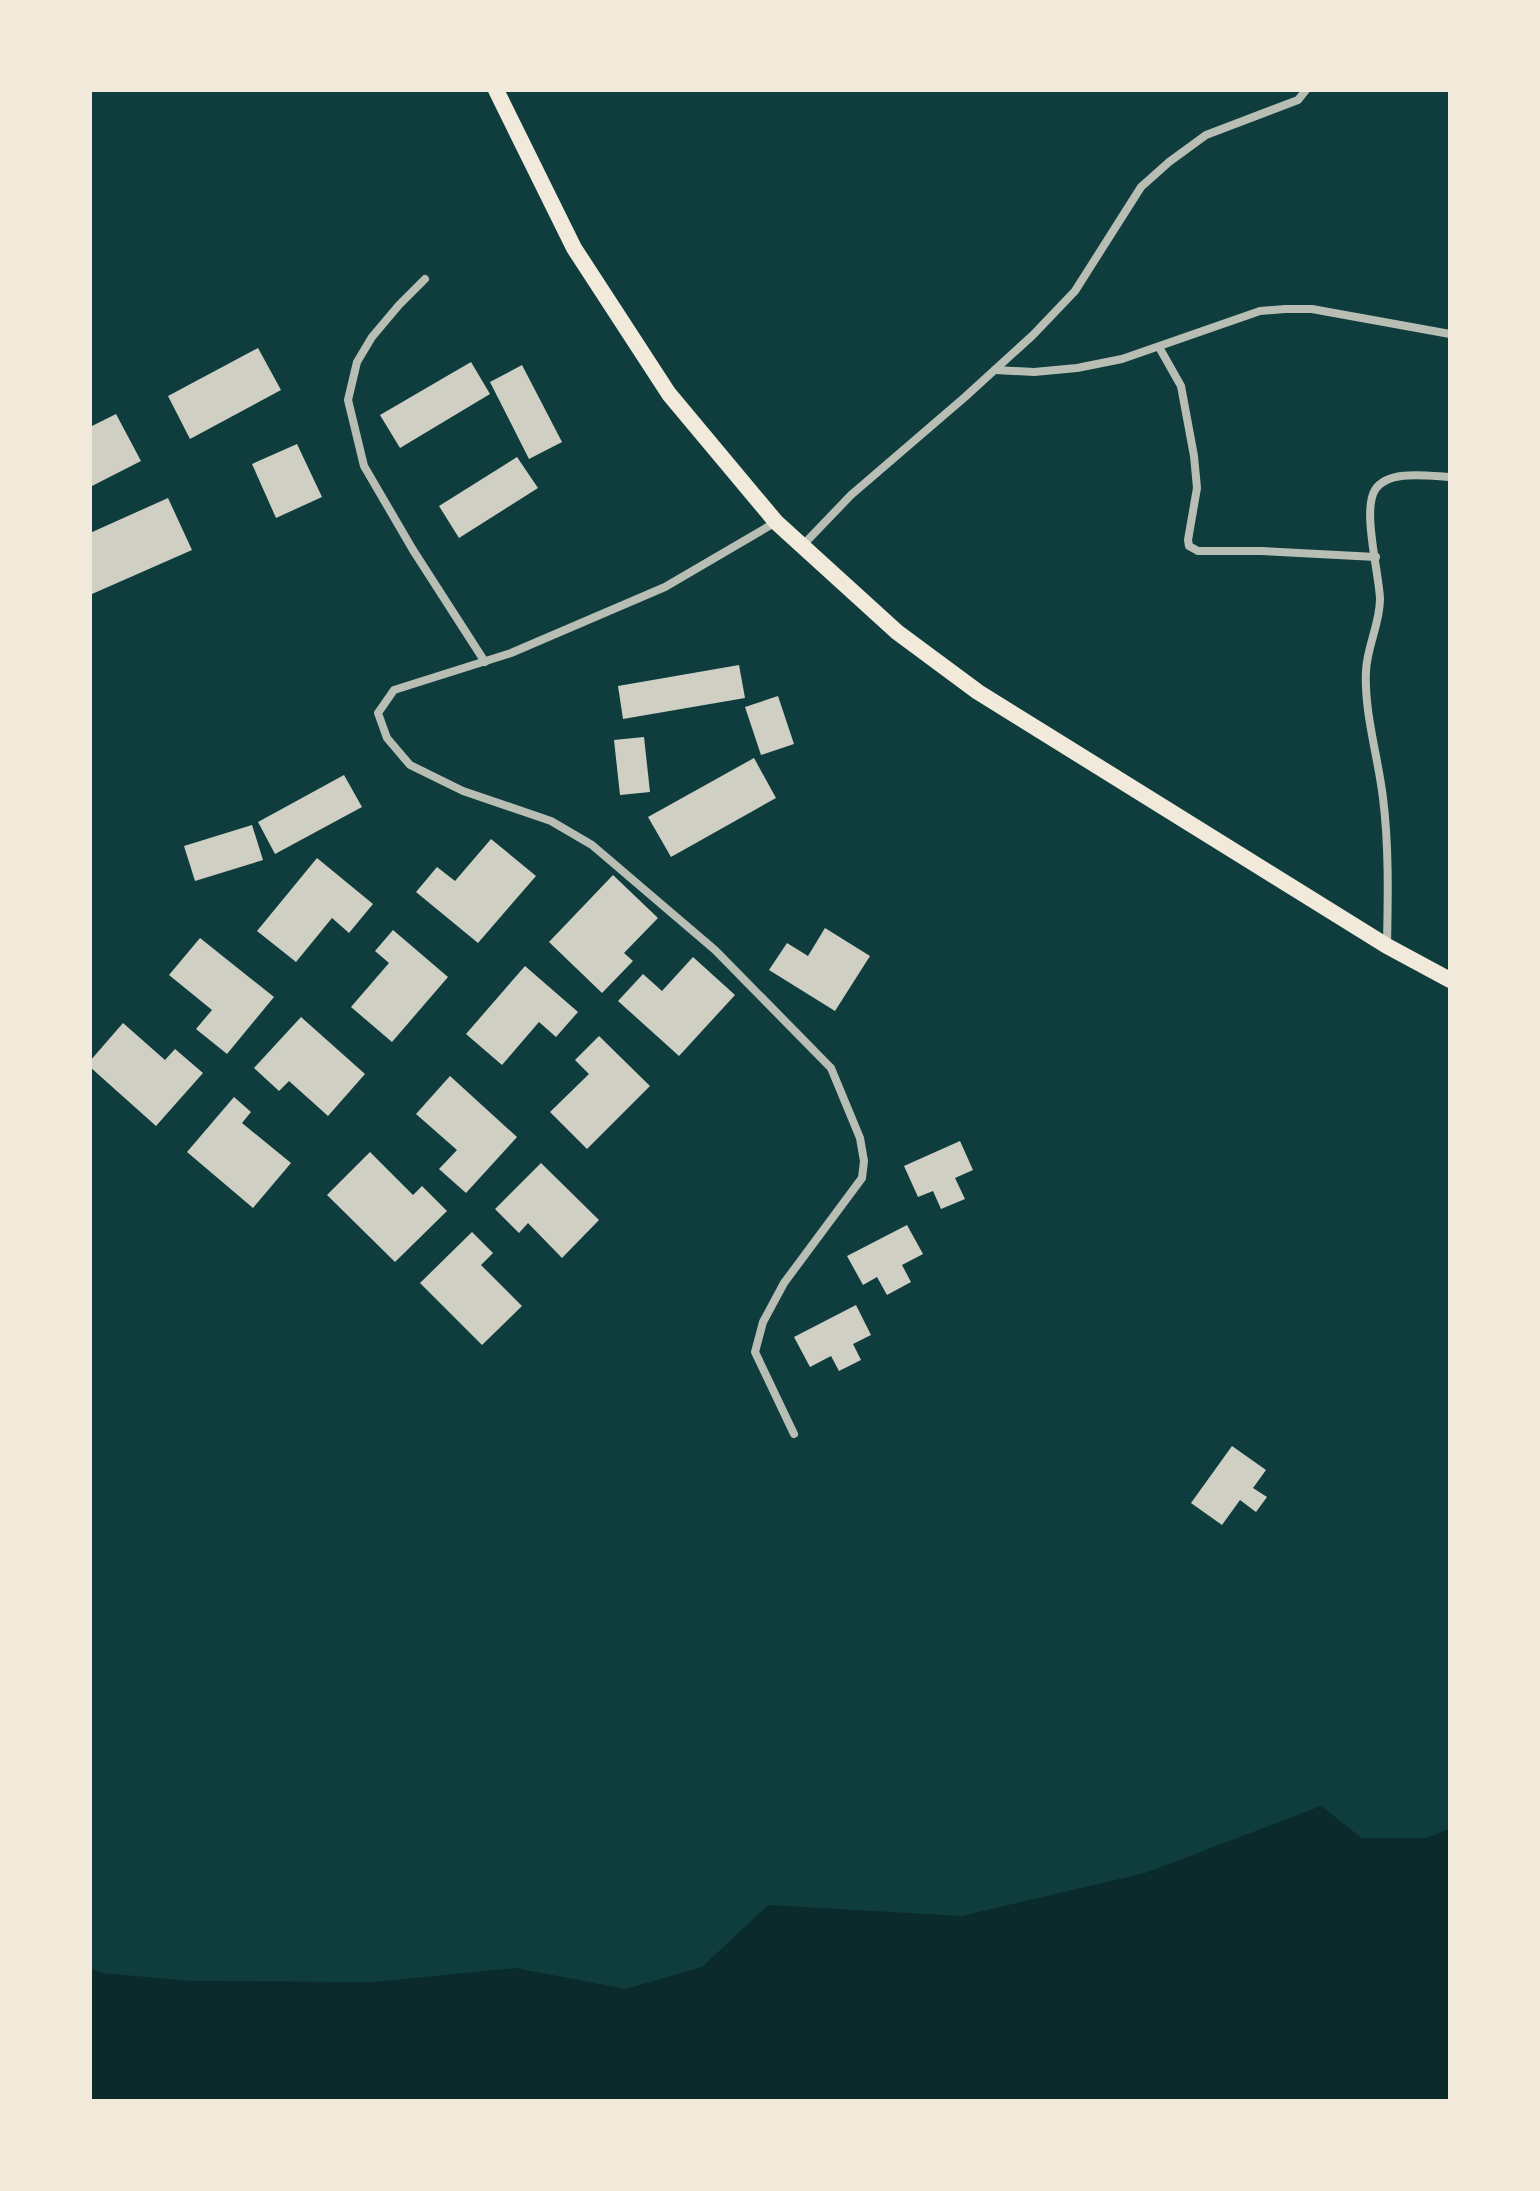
<svg xmlns="http://www.w3.org/2000/svg" width="1540" height="2191" viewBox="0 0 1540 2191" font-family="Rubik,sans-serif">
<style>
.water{fill:#0a2a2b}
.building{fill:#cfcfc3}
.lines{fill:none;stroke-linecap:round;stroke-linejoin:round}
.minor{stroke:#b8beb3;stroke-width:8}
.secondary{stroke:#f1e9da;stroke-width:16}
</style>
<rect width="100%" height="100%" fill="#0f3d3e"/>
<polygon class="water" points="1321,1806 1362,1838 1427,1838 1450,1828 1450,2101 90,2101 90,1968 101,1973 192,1981 373,1982 515,1968 626,1989 702,1967 768,1905 962,1916 1145,1873"/>
<g class="building">
<polygon points="258,348 281,390 190,439 168,396"/>
<polygon points="471,362 490,394 400,448 380,415"/>
<polygon points="522,365 562,442 529,459 490,382"/>
<polygon points="116,414 141,461 90,487 90,427"/>
<polygon points="297,444 322,497 276,518 252,464"/>
<polygon points="517,457 538,488 459,538 439,506"/>
<polygon points="168,498 192,550 92,594 90,533"/>
<polygon points="739,665 745,698 623,719 618,686"/>
<polygon points="778,696 794,744 761,755 745,707"/>
<polygon points="644,737 650,792 620,795 614,740"/>
<polygon points="754,758 776,798 671,857 648,817"/>
<polygon points="344,775 362,807 275,854 258,822"/>
<polygon points="252,825 263,860 195,881 184,846"/>
<polygon points="491,839 536,876 478,943 416,892 437,867 455,881"/>
<polygon points="317,858 373,904 349,933 332,918 296,962 257,931"/>
<polygon points="613,875 658,918 624,953 633,961 602,993 549,942"/>
<polygon points="825,928 870,956 835,1011 769,970 787,943 808,956"/>
<polygon points="393,930 448,977 392,1042 351,1007 389,963 375,951"/>
<polygon points="200,938 274,997 227,1054 196,1029 212,1010 169,975"/>
<polygon points="693,957 735,995 679,1056 618,1001 643,974 662,991"/>
<polygon points="525,966 578,1012 556,1037 539,1022 502,1065 466,1034"/>
<polygon points="301,1017 365,1074 328,1116 289,1081 279,1091 254,1068"/>
<polygon points="123,1023 165,1060 175,1049 203,1073 156,1126 90,1067 90,1061"/>
<polygon points="599,1036 650,1086 587,1149 550,1112 589,1074 575,1060"/>
<polygon points="450,1076 517,1137 466,1193 439,1169 457,1150 416,1114"/>
<polygon points="234,1097 251,1112 242,1123 291,1163 253,1208 187,1152"/>
<polygon points="960,1141 973,1170 955,1178 965,1199 941,1209 933,1191 918,1197 904,1166"/>
<polygon points="370,1152 413,1195 422,1186 447,1211 395,1262 327,1195"/>
<polygon points="541,1163 599,1220 562,1258 528,1223 519,1233 495,1209"/>
<polygon points="907,1225 923,1254 902,1265 911,1282 887,1295 877,1277 863,1285 847,1256"/>
<polygon points="472,1232 493,1253 481,1265 522,1306 482,1345 420,1283"/>
<polygon points="856,1305 871,1335 853,1344 861,1360 839,1371 831,1356 810,1367 794,1337"/>
<polygon points="1232,1446 1266,1470 1253,1488 1267,1497 1256,1512 1240,1500 1222,1525 1191,1503"/>
</g>
<g class="lines">
<g class="minor">
<polyline points="425,279 399,305 372,337 357,362 348,400 364,466 413,550 485,662"/>
<polyline points="1159,347 1181,386 1194,456 1197,488 1188,540 1189,546 1198,551 1261,551 1376,557"/>
<polyline points="995,370 1034,372 1077,368 1122,359 1260,311 1285,309 1312,309 1450,334"/>
<polyline points="776,522 665,587 511,653 394,690 378,713 387,738 410,765 463,791 551,821 592,845 715,950 831,1068 860,1138 864,1161 862,1178 784,1283 763,1322 755,1352 794,1434"/>
<polyline points="803,545 851,495 965,397 1033,335 1075,291 1141,187 1169,162 1206,135 1298,100 1306,90"/>
<path d="M1387 945C1388 896 1389 846 1383 798 1378 756 1364 713 1366 671 1367 646 1380 624 1380 599 1379 573 1362 510 1375 490 1388 469 1429 476 1450 477"/>
</g>
<polyline class="secondary" points="496,90 574,248 669,394 776,522 897,632 978,692 1387,946 1450,980"/>
</g>
<rect width="1540" height="2191" fill="none" stroke="#f1e9da" stroke-width="184"/>
</svg>
